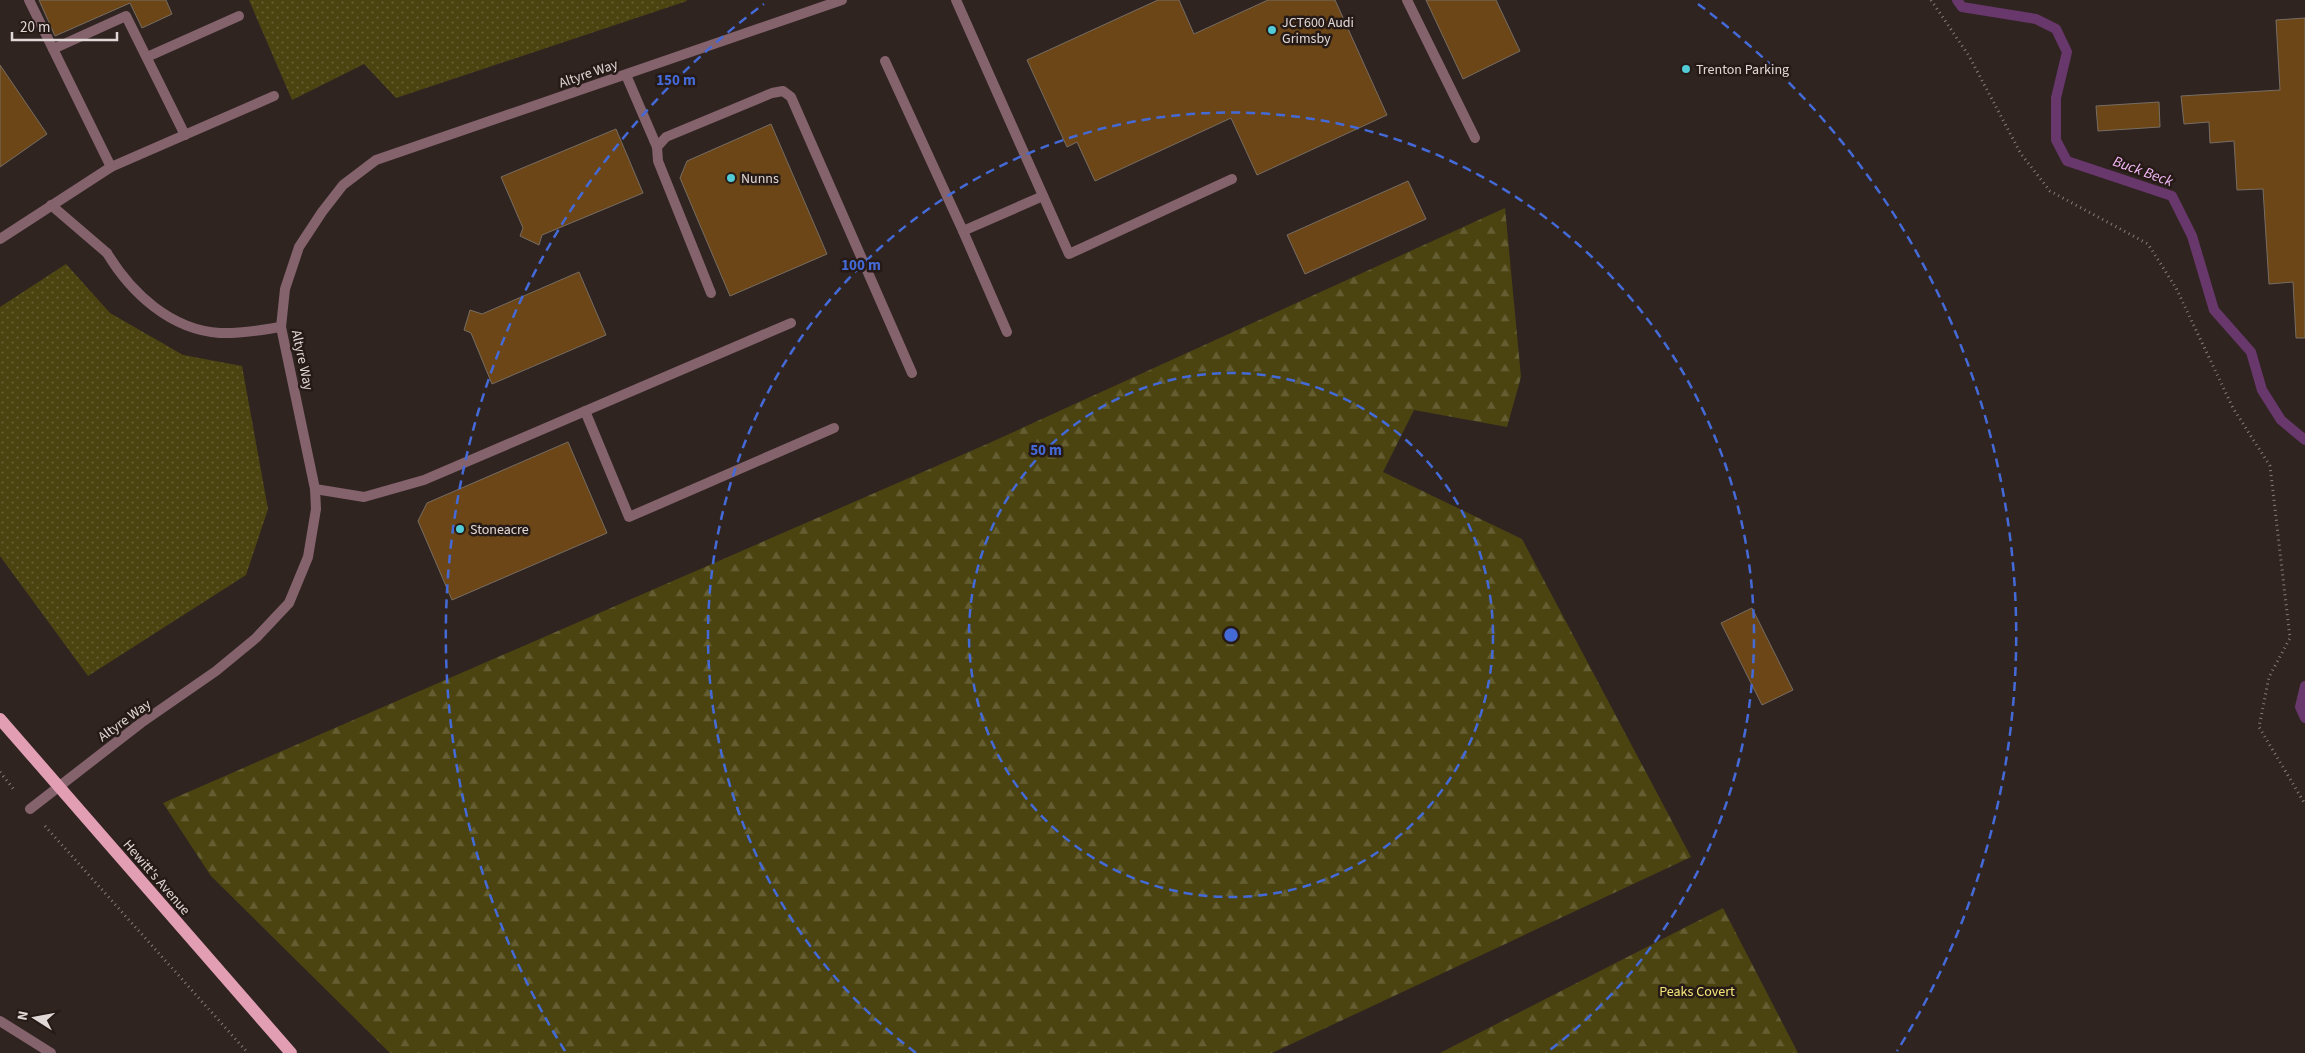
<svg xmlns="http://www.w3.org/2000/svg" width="2305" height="1053" viewBox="0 0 2305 1053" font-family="'Source Sans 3',sans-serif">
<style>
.grass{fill:url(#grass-dots)}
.forest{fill:url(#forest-firs)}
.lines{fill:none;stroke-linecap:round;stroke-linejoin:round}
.stream{stroke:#68376b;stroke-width:10}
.building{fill:#6c4616;stroke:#776d63}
.path{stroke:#867c79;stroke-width:3;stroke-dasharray:1 4;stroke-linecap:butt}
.service{stroke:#84636d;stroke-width:10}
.minor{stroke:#84636d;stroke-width:10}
.primary{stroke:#e29eb3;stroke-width:12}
.ring{fill:none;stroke:#446ad8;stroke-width:2.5;stroke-dasharray:9 6}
.poi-dot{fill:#52cbd7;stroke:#261a17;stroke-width:2}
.labels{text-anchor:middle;stroke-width:5;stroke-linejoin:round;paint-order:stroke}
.poi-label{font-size:14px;fill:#e0d8d6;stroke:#261a17;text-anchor:start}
.street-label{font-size:14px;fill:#e0d8d6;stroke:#261a17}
.park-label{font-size:14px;fill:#f5e679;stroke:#261a17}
.water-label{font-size:15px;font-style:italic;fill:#f4b9f7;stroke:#261a17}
.centre{fill:#446ad8;stroke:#261a17;stroke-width:2.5}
.ring-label{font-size:15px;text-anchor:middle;font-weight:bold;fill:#446ad8;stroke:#261a17;stroke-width:5;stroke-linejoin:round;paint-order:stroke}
</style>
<defs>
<pattern id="grass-dots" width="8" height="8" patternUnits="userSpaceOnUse" patternTransform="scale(1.25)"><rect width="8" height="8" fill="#4b4411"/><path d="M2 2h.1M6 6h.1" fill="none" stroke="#655e33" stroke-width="1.8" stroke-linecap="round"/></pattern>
<pattern id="forest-firs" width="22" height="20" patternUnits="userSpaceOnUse" patternTransform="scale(1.25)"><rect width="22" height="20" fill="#4b4411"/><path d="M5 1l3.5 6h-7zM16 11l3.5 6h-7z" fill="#655e33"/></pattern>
</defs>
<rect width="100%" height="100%" fill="#302421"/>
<g class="grass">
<polygon points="249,0 686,0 687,1 396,98 364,64 292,100"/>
<polygon points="66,264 110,313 183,355 242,366 268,509 246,575 88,676 0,556 0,307"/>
</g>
<g class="forest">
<polygon points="1505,208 1521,377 1507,427 1414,410 1383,472 1522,539 1691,857 1272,1053 390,1053 211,876 163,803 987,444"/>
<polygon points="1723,908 1798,1053 1440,1053"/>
</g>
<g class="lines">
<g class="stream">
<polyline points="1957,0 1962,7 2036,19 2056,29 2067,52 2056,98 2056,140 2067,161 2172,196 2192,236 2214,310 2251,352 2262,390 2281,420 2305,440"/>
<polyline points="2305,686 2300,707 2305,718"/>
</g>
</g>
<g class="building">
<polygon points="39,0 166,0 172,14 142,28 130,3 55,36"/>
<polygon points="1158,0 1179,0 1194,34 1268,0 1335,0 1387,115 1257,175 1231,118 1095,181 1077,142 1067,147 1027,60"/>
<polygon points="1426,0 1496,0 1520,51 1463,79"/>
<polygon points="2305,18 2305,338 2296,338 2293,282 2269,284 2263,189 2237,190 2234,141 2210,143 2209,122 2184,124 2181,96 2280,90 2276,20"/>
<polygon points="0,65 47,134 0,167"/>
<polygon points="2159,102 2160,127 2098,131 2096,106"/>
<polygon points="771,124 827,254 730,296 680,178 687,161"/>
<polygon points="616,129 643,193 542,235 539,245 520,236 523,228 501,177"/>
<polygon points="1408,181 1426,219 1305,274 1287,235"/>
<polygon points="579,272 606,335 492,384 471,333 464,330 470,310 482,314"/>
<polygon points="568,442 607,533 452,600 418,521 427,503"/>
<polygon points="1752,608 1793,690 1762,705 1721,623"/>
</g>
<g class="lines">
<g class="path">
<polyline points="1931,0 1969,56 2021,154 2050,191 2148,244 2176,288 2233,408 2270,466 2290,638 2269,677 2259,727 2305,804"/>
<polyline points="0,772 15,791"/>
<polyline points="45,826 248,1053"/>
</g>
<g class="service">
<polyline points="956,0 1069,254 1232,179"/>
<polyline points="1407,0 1475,138"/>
<polyline points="53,49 126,16 185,135"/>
<polyline points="147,57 239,16"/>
<polyline points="885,61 963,231 1043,196"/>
<polyline points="626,75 657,147"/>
<polyline points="111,167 274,96"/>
<polyline points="51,205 107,253"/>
<polyline points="963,231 1007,332"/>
<polyline points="0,239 111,167 29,0"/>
<polyline points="711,293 658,161 657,147 666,137 772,93 783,91 791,97 912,373"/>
<polyline points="585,411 629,517 834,428"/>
<polyline points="315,489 364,497 424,480 791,323"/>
<polyline points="0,1021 51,1053"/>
</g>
<g class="minor">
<path d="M107 253C131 293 171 330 220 333 241 334 261 330 281 327"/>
<polyline points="30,809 141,723 216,671 256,638 289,603 308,557 316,509 315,489 281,327 285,289 299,247 322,212 343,185 376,160 842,0"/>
</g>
<polyline class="primary" points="0,719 291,1053"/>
</g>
<g class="ring">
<circle cx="1231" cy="635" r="262"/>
<path d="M916 1053A523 523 0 1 1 1546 1053"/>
<path d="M565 1051A785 785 0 0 1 764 4M1698 4A785 785 0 0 1 1897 1051"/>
</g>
<g class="poi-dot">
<circle cx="1272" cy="30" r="5"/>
<circle cx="1686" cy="69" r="5"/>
<circle cx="731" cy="178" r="5"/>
<circle cx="460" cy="529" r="5"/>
</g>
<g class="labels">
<g class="poi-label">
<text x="1282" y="27">JCT600 Audi<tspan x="1282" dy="16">Grimsby</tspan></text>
<text x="1696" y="74">Trenton Parking</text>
<text x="741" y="183">Nunns</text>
<text x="470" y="534">Stoneacre</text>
</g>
<g class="street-label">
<text transform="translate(588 73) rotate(-19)" y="5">Altyre Way</text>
<text transform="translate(303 360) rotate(78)" y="5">Altyre Way</text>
<text transform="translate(124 720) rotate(-36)" y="5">Altyre Way</text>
<text transform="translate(157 877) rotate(49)" y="5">Hewitt's Avenue</text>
</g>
<g class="park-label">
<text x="1697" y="996">Peaks Covert</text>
</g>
<g class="water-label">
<text transform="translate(2143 171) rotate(20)" y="5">Buck Beck</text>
</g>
</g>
<circle cx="1231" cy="635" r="8" class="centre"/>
<g class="ring-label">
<text x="676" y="85">150 m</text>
<text x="861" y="270">100 m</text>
<text x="1046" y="455">50 m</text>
</g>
<g transform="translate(35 1018) rotate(281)" stroke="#261a17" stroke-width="4" paint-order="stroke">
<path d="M0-4L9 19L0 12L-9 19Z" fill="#e0d8d6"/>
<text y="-8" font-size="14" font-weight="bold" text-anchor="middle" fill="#e0d8d6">N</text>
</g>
<path d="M12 32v8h105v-8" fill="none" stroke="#e0d8d6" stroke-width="2.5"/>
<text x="20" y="32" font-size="15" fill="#e0d8d6" stroke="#261a17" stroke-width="4" paint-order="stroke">20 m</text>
</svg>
